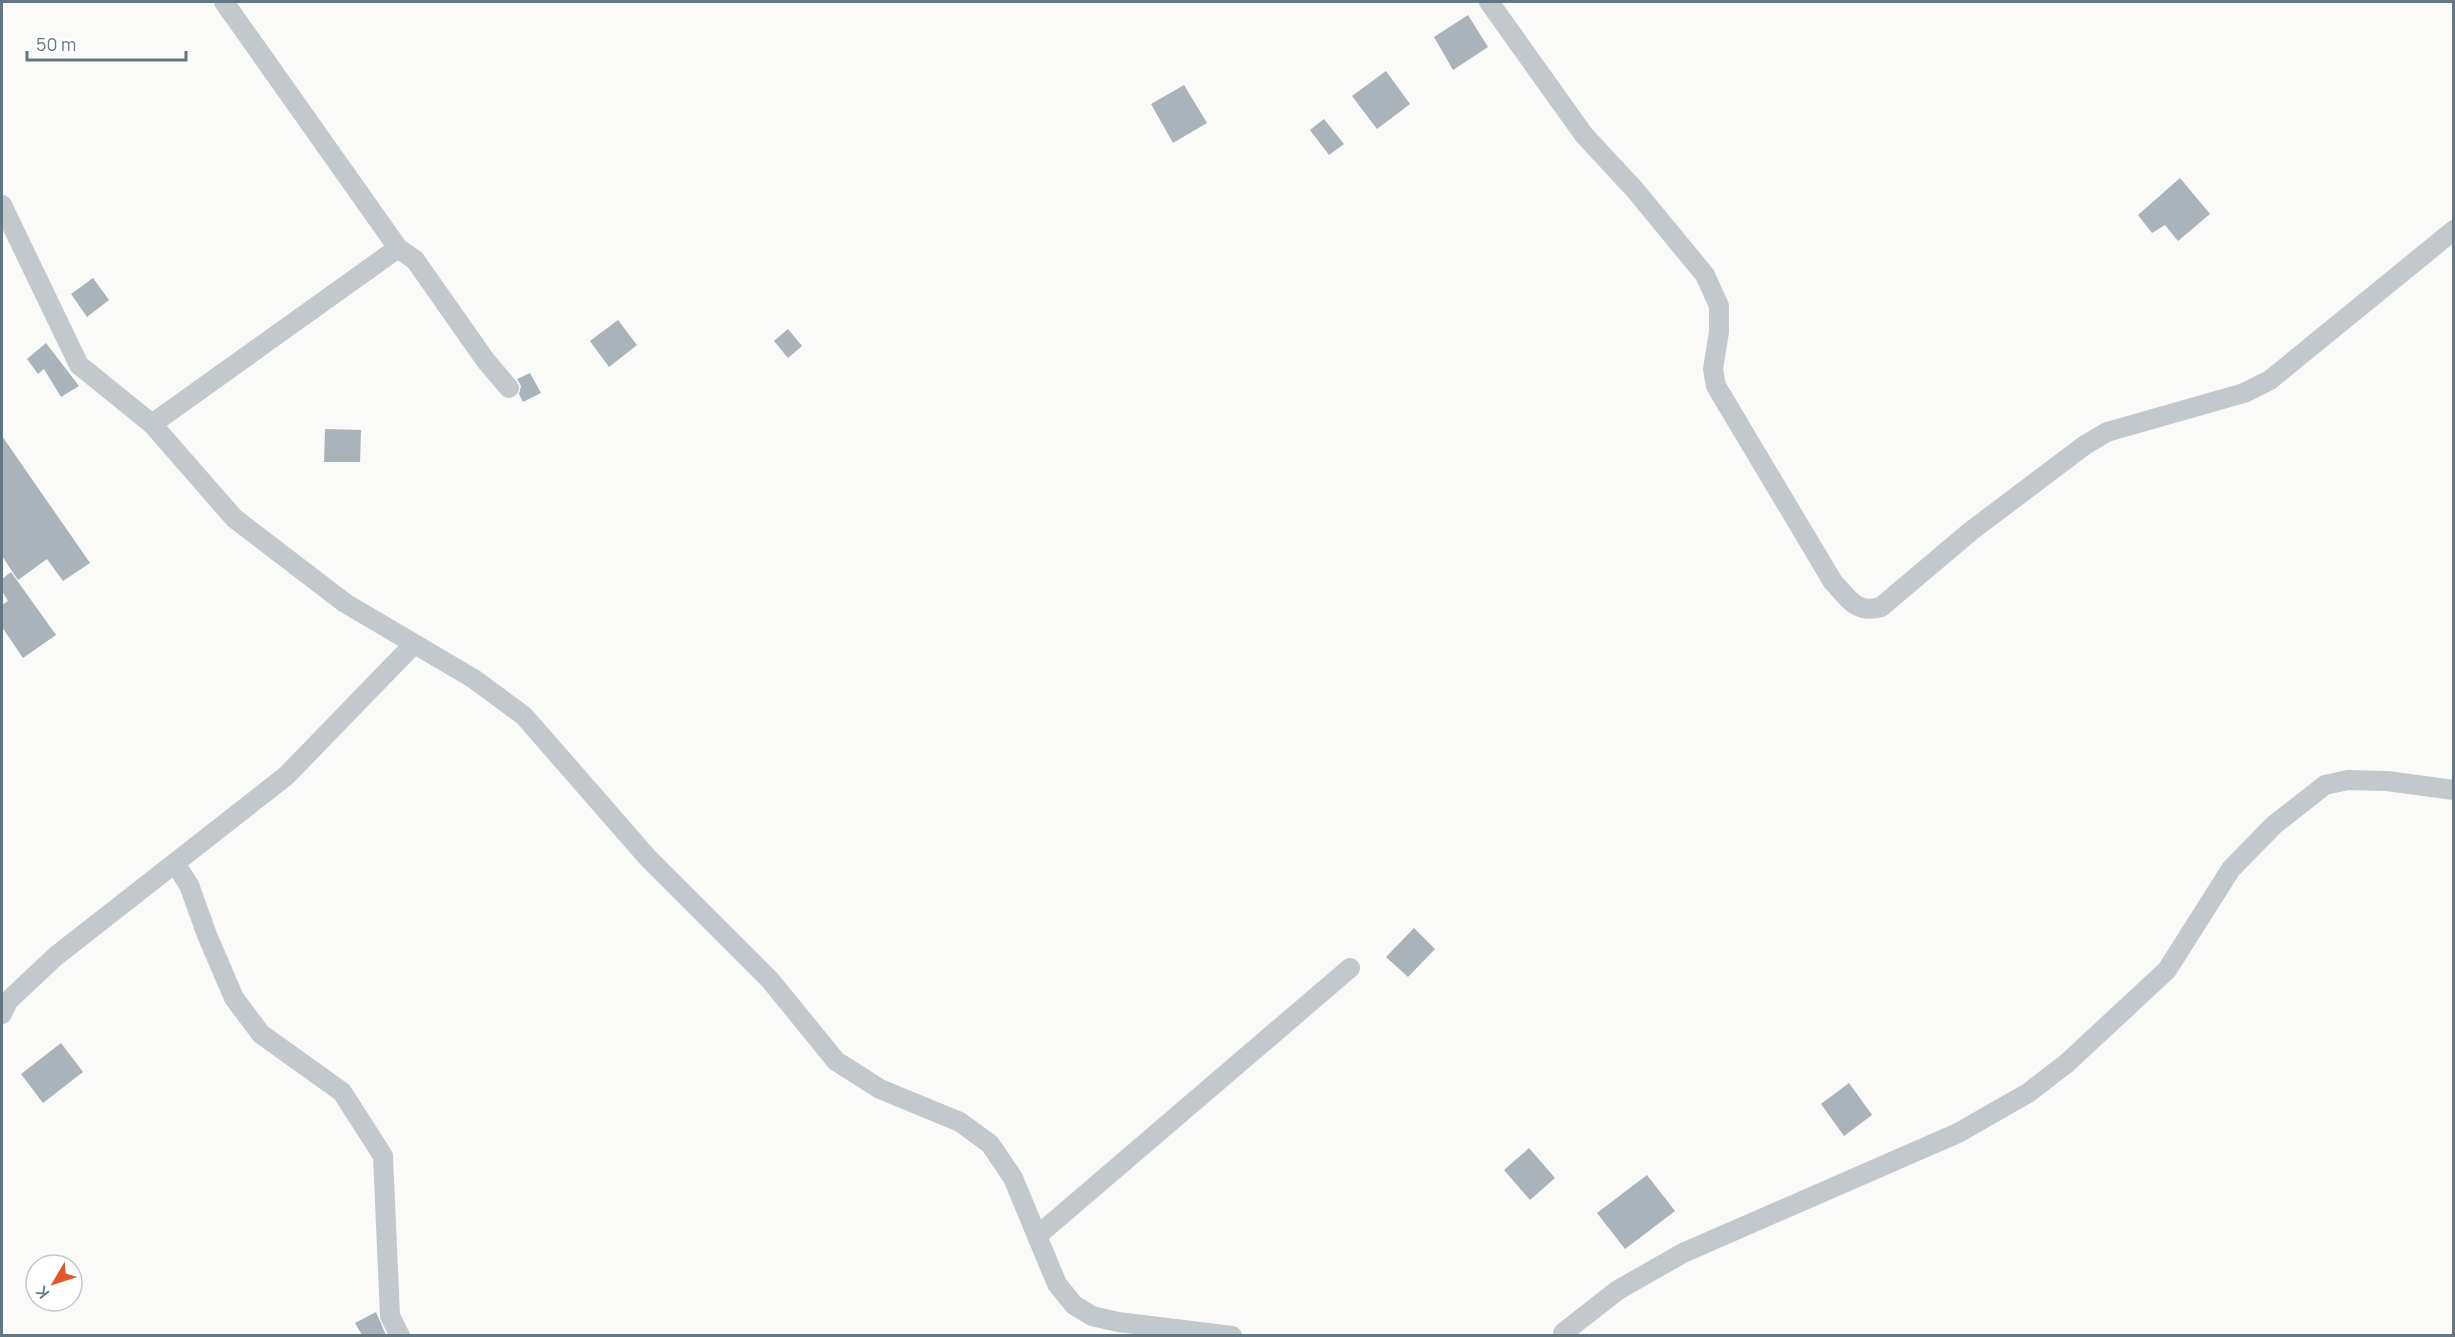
<svg xmlns="http://www.w3.org/2000/svg" width="2455" height="1337" viewBox="0 0 2455 1337" font-family="Manrope,sans-serif">
<style>
.building{fill:#aab3b9}
.lines{fill:none;stroke-linecap:round;stroke-linejoin:round}
.street{stroke:#c3c8cc;stroke-width:20}
</style>
<rect width="100%" height="100%" fill="#fafaf8"/>
<g class="building">
<polygon points="1468,15 1488,47 1453,70 1434,37"/>
<polygon points="1386,71 1410,104 1377,129 1352,96"/>
<polygon points="1184,85 1207,123 1173,143 1151,104"/>
<polygon points="1324,119 1344,144 1329,155 1310,130"/>
<polygon points="2180,178 2210,214 2178,241 2165,225 2152,233 2138,215"/>
<polygon points="93,278 109,300 87,317 71,294"/>
<polygon points="618,320 637,345 609,367 590,341"/>
<polygon points="788,329 802,346 788,358 774,341"/>
<polygon points="46,343 79,386 61,397 44,369 38,374 27,359"/>
<polygon points="530,373 541,393 523,402 519,394 521,386 517,379"/>
<polygon points="325,429 361,430 360,462 324,462"/>
<polygon points="2,436 90,563 63,581 47,559 18,580 2,556"/>
<polygon points="11,572 56,635 23,658 2,627 2,605 8,601 2,591 2,579"/>
<polygon points="1414,928 1435,949 1408,977 1386,957"/>
<polygon points="61,1043 83,1072 43,1103 21,1074"/>
<polygon points="1849,1083 1872,1115 1844,1136 1821,1104"/>
<polygon points="1529,1148 1555,1178 1530,1200 1504,1170"/>
<polygon points="1647,1175 1675,1211 1625,1249 1597,1213"/>
<polygon points="376,1312 386,1335 362,1335 355,1323"/>
</g>
<g class="lines">
<g class="street">
<polyline points="224,2 398,248 415,260 486,361 509,388"/>
<path d="M1489 2 1584 135 1635 190 1705 275 1719 306V332L1713 369 1716 386 1833 582C1849 599 1856 614 1881 607L1971 531 2085 445 2107 432 2244 393 2270 380 2454 230"/>
<polyline points="2,205 79,365 152,424 234,518 345,603 474,679 524,716 648,858 770,980 836,1061 880,1089 960,1122 990,1144 1013,1178 1057,1284 1074,1305 1092,1316 1118,1322 1232,1336"/>
<polyline points="152,424 398,248"/>
<polyline points="176,865 189,885 207,935 234,998 261,1034 342,1092 383,1156 390,1316 400,1336"/>
<polyline points="2,1014 8,1001 56,956 286,776 414,644"/>
<polyline points="1037,1236 1350,968"/>
<polyline points="1566,1336 1563,1333 1618,1290 1683,1253 1958,1133 2028,1093 2067,1063 2167,970 2231,869 2274,825 2325,785 2348,780 2387,781 2454,790"/>
</g>
</g>
<rect width="2455" height="1337" fill="none" stroke="#657683" stroke-width="6"/>
<g transform="translate(54 1283) rotate(231)"><circle r="28" fill="#ffffff" stroke="#c1c8cd" stroke-width="1.5"/>
<path d="M0-4.5L10 22L0 15L-10 22Z" fill="#e4572e"/>
<text y="-9" font-size="16" font-weight="bold" text-anchor="middle" fill="#657683">K</text>
</g>
<path d="M27 51v9h159v-9" fill="none" stroke="#657683" stroke-width="3"/>
<text x="36" y="51" font-size="18" fill="#657683" stroke="#ffffff" stroke-width="4.5" paint-order="stroke">50 m</text>
</svg>
